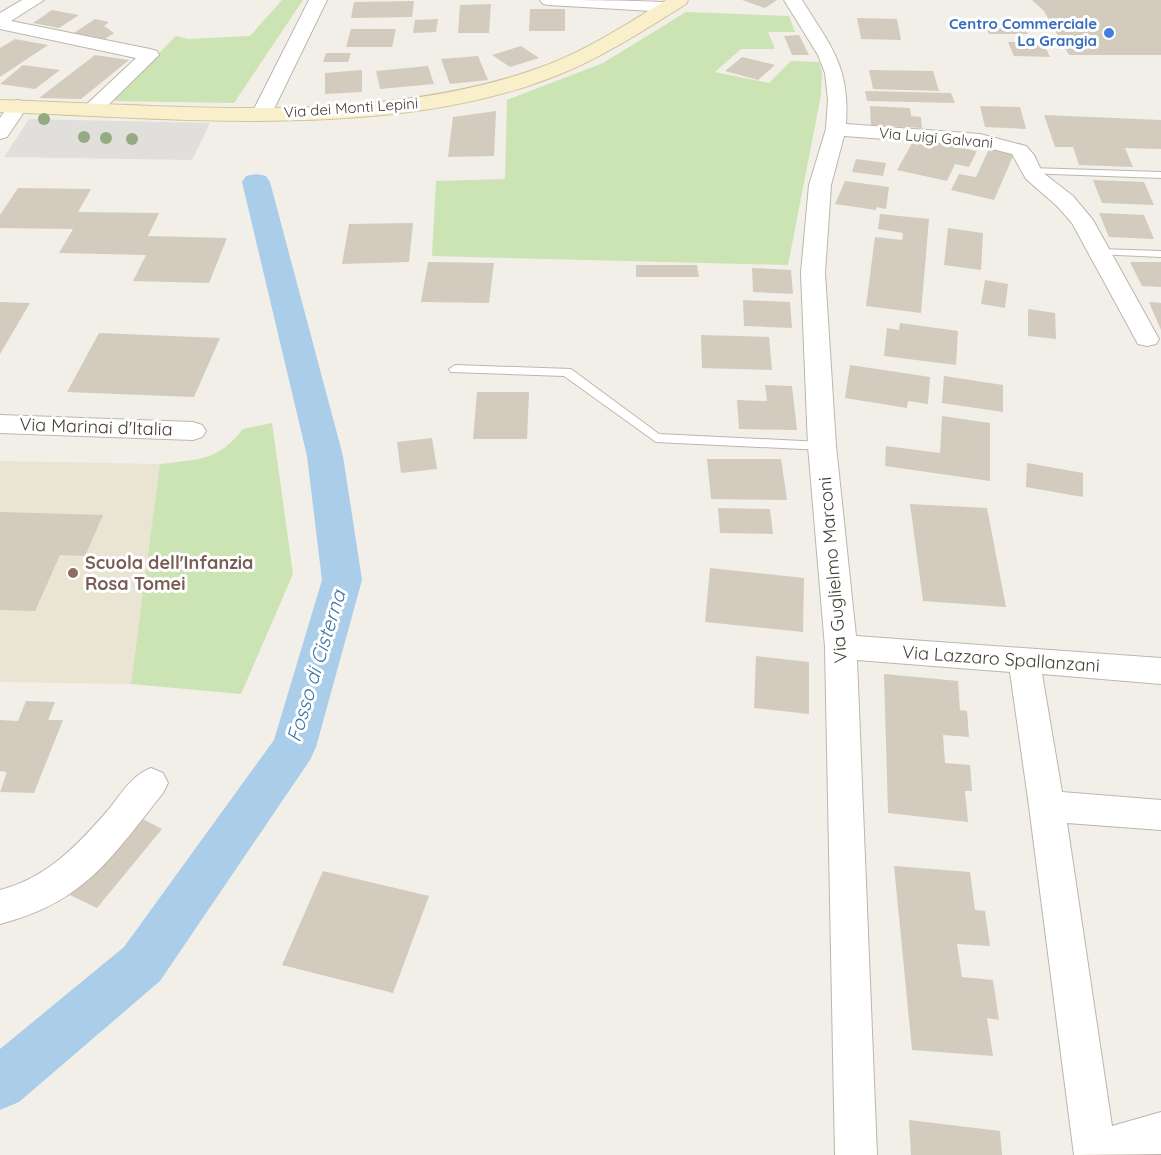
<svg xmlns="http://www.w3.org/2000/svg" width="1161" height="1155" viewBox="0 0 1161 1155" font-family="Quicksand,sans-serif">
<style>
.education{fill:#eae4d3}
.green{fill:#cce3b4}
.parking{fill:#e1dfdc}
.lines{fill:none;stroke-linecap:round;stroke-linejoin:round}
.canal{fill:#aacde9;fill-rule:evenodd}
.building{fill:#d3cbbe}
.lane-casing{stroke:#bdb7ab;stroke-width:2}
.street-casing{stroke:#bdb7ab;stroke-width:2}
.secondary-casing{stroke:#cec39b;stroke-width:2}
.lane{fill:#fff;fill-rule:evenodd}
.street{fill:#fff;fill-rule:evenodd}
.secondary{fill:#f9f0cb;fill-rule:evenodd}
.tree{fill:#93aa83}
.shop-dot{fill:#3f7fe0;stroke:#fff;stroke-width:2}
.education-dot{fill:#8d6e63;stroke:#fff;stroke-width:2}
.labels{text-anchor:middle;stroke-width:6;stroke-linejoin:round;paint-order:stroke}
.far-shop-label{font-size:15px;font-weight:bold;fill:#366cbe;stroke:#fff;text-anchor:end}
.far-street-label{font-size:15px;fill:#454037;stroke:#fff}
.street-label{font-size:18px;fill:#454037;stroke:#fff}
.education-label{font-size:18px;font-weight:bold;fill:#785e54;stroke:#fff;text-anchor:start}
.water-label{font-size:20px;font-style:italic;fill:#3b75a6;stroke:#fff}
</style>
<rect width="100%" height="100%" fill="#f2efe8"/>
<polygon class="education" points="0,461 160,464 131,684 0,682"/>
<g class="green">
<polygon points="282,0 303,0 234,103 112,101 176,36 188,39 250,36"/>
<polygon points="686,12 789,16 795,32 768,32 775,49 741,49 715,72 769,83 791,61 819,62 822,72 821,95 788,265 432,256 436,181 505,179 507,100 603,63"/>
<path d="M272 423 293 574 241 694 131 684 160 464C199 459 217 462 243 429Z"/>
</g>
<polygon class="parking" points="29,119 210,123 192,160 4,157"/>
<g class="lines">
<polygon class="canal" points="256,174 266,176 270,182 343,456 362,580 316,747 310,760 160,981 19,1102 0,1110 0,1049 124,947 274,740 322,580 307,456 242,182 246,176"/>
</g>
<g class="building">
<polygon points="742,0 777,0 765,8"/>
<polygon points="1032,0 1161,0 1161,55 1069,55 1044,11"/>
<polygon points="414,1 412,17 351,18 354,2"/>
<polygon points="491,4 489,33 458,33 460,5"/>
<polygon points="530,9 565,9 565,31 529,31"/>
<polygon points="52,10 79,15 59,28 33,23"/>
<polygon points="857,18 897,19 901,40 861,39"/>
<polygon points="95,19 109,22 104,26 114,33 105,39 74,33"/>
<polygon points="438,19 436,32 413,33 415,20"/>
<polygon points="983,23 1022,23 1028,34 989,34"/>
<polygon points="351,29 396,29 392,47 346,47"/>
<polygon points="799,35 809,55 792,55 784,36"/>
<polygon points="15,39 48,45 0,77 0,48"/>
<polygon points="1008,42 1043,42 1050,57 1014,56"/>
<polygon points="521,46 539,58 510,67 492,55"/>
<polygon points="326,53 351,53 348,62 323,62"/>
<polygon points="95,55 129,60 81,99 39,98"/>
<polygon points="478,56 488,80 450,84 441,59"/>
<polygon points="742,57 775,65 758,80 725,71"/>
<polygon points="23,65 60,70 35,89 0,84"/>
<polygon points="428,66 434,84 380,89 376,71"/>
<polygon points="362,70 362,92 325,94 325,73"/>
<polygon points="869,70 933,71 939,91 873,89"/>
<polygon points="865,91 951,93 955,103 867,101"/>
<polygon points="870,106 910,108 911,116 921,117 922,128 871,125"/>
<polygon points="980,106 1020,107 1026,129 985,127"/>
<polygon points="496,111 494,156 448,157 453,117"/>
<polygon points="1044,115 1161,120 1161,149 1125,148 1133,167 1079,165 1073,147 1055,147"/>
<polygon points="915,138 977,151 969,167 955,164 947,181 897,170"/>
<polygon points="989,149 1014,154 994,200 951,190 959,174 976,177"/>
<polygon points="856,159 886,163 883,176 852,172"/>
<polygon points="1093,180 1144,182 1154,205 1102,203"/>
<polygon points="845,181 889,187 886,209 876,207 876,210 835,204"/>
<polygon points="18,188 91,189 78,212 159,213 148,236 227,238 209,283 133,281 146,255 59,253 73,229 0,228 0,215"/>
<polygon points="1099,213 1144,215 1154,239 1109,237"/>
<polygon points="880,214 929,219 921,313 866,306 875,237 902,240 903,233 878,229"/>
<polygon points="413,223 409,262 342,264 349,224"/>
<polygon points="948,228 983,233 981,270 944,265"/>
<polygon points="428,262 494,263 489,303 421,302"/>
<polygon points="1130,262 1161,262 1161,287 1142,286"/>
<polygon points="636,265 697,265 699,277 636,277"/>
<polygon points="752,268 791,270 793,294 753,292"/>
<polygon points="985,280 1008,284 1005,308 981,304"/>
<polygon points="743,300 790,302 792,328 744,326"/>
<polygon points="0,302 30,303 0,354"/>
<polygon points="1149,302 1161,303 1161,330"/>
<polygon points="1028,309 1055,313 1056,339 1028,336"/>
<polygon points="900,323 958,331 956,365 884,356 887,328 899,330"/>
<polygon points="99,333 220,338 194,397 67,392"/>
<polygon points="701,335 769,337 772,370 702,368"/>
<polygon points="850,365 930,377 928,404 908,401 907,408 845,398"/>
<polygon points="944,376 1003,385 1003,412 942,403"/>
<polygon points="765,385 792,386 797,430 739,429 737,400 767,401"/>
<polygon points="477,392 529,392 527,439 473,439"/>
<polygon points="942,416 990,423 990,481 885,466 886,446 940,453"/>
<polygon points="432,438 437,469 401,473 397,442"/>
<polygon points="707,459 781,459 787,500 711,499"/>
<polygon points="1027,463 1083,473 1083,497 1026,487"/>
<polygon points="910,504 987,508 1006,607 923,601"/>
<polygon points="718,508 770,509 773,534 720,533"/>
<polygon points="0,512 103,515 85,556 60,555 35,611 0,610"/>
<polygon points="710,568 804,578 803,632 705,622"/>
<polygon points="756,656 809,662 809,714 754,708"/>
<polygon points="884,674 958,681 960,710 967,711 969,737 943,735 945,763 970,765 972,791 965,791 968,822 888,813"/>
<polygon points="26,701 55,702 48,720 63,720 34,793 0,792 7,772 0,771 0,720 18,721"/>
<polygon points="137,816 162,829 97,908 70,895"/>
<polygon points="894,866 970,872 975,910 985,911 990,946 957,944 962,977 993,980 999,1020 987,1018 993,1056 912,1050"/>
<polygon points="323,871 429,896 393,993 282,965"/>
<polygon points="909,1120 1000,1131 1002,1155 911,1155"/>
</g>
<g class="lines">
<g class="lane-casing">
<g id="lane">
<polygon points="1030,168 1161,172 1161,178 1026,173 1026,169"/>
<polygon points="1100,249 1161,251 1161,257 1096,254 1096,250"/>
<polygon points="455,365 571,369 659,434 822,442 829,446 822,450 656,442 564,376 451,372 449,369"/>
</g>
</g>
<g class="street-casing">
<g id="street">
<polygon points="22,0 44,0 11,21 150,49 157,51 159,55 100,113 86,113 83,109 86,105 136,58 0,29 0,13"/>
<polygon points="309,0 327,0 272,113 269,117 255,117 252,113"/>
<path d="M540 0C579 0 640 0 675 3L678 7 675 11 669 12 549 5 543 4Z"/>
<path d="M784 0H802C831 47 850 66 846 124L980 134 1026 146 1034 155 1042 172 1073 196 1093 220 1159 339 1156 344 1147 346 1138 344 1072 223 1057 206 1026 179 1012 154 980 146 844 136 831 185 825 273 836 446 856 636 1161 658V684L1042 674 1062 792 1161 800V830L1067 823 1112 1126 1161 1112V1154L1074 1155 1029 806 1010 672 857 660 877 1155H835L825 647 808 446 801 273 809 185 826 129 828 100 825 73 818 55Z"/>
<polygon points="18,100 25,102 28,106 7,137 0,139 0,118 11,102"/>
<polygon points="0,415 193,422 202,425 206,431 202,437 193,440 0,433"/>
<path d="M151 768 163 773 168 783 163 793C111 858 85 902 0 924V890C47 878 78 845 109 809 121 794 132 775 151 768Z"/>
</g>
</g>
<g class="secondary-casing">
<path id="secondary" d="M666 0H688L686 4C646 29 606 55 563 73 398 142 176 118 0 112V100C169 105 372 126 533 70 581 54 624 26 666 0Z"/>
</g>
<use href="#lane" class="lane"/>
<use href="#street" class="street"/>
<use href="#secondary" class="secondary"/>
</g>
<g class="tree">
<circle cx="44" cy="119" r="6"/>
<circle cx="84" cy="137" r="6"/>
<circle cx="106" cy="138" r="6"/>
<circle cx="132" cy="139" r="6"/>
</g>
<circle class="shop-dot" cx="1109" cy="33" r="6"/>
<circle class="education-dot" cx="73" cy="573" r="6"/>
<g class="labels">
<g class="far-shop-label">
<text x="1097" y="29">Centro Commerciale<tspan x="1097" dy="17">La Grangia</tspan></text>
</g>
<g class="far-street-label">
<text transform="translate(351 108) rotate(-4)" y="5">Via dei Monti Lepini</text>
<text transform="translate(936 138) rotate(5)" y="5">Via Luigi Galvani</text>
</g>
<g class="street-label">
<text transform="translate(96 427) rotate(2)" y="6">Via Marinai d'Italia</text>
<text transform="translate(833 570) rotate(-95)" y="6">Via Guglielmo Marconi</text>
<text transform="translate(1001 659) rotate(4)" y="6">Via Lazzaro Spallanzani</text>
</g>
<g class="education-label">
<text x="85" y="569">Scuola dell'Infanzia<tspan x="85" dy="21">Rosa Tomei</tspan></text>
</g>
<g class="water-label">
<text transform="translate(316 666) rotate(-73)" y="7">Fosso di Cisterna</text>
</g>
</g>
</svg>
